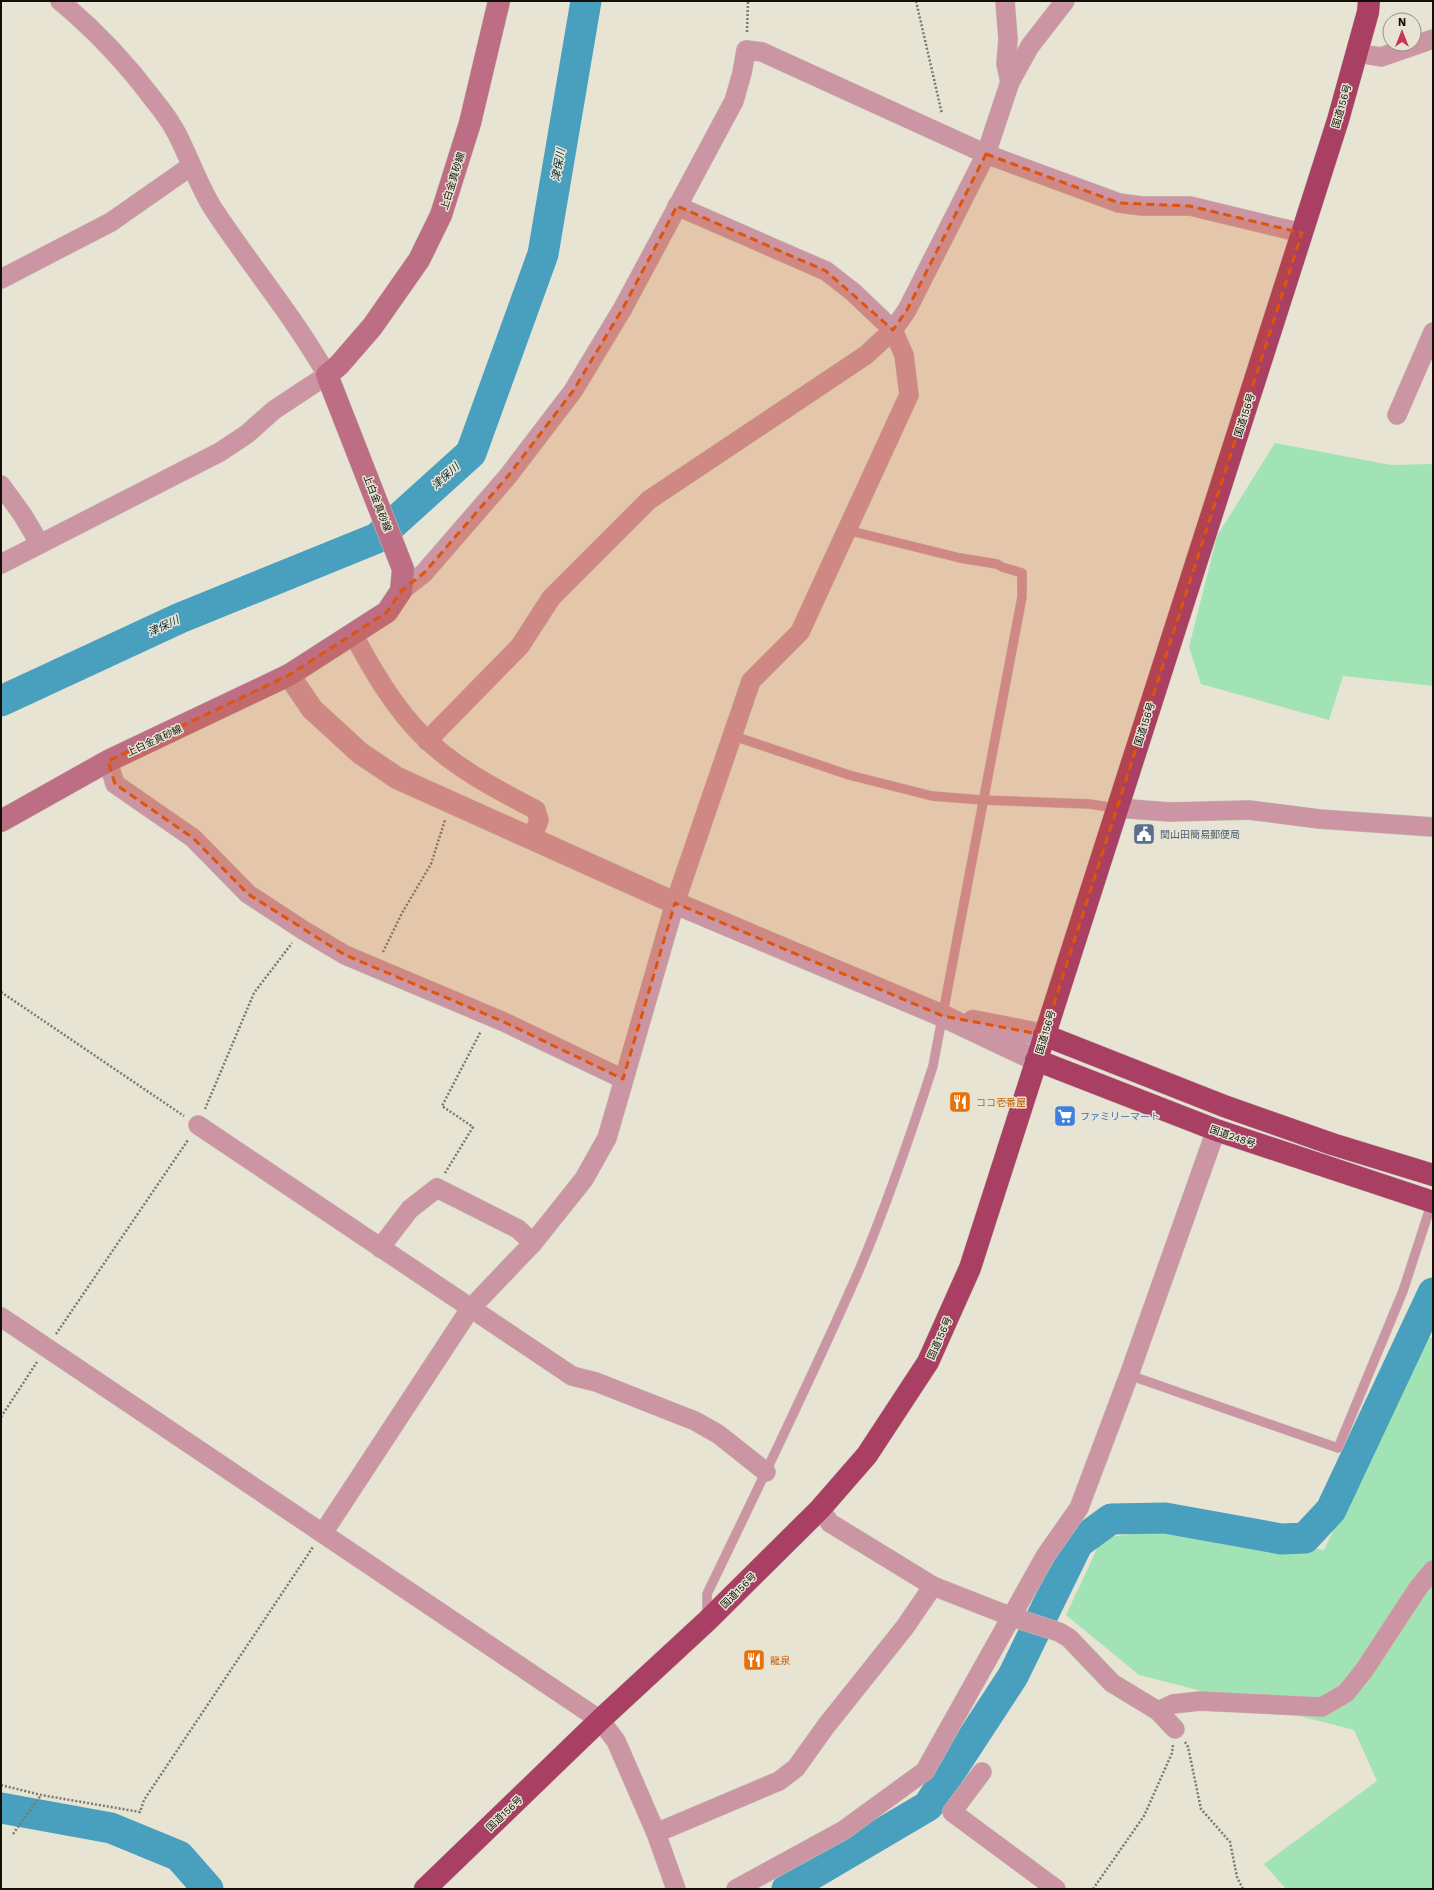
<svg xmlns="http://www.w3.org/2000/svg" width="1434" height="1890" viewBox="0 0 1434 1890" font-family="'Work Sans','Noto Sans JP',sans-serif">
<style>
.green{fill:#a2e3b5}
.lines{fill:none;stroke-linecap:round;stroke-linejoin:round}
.river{stroke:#49a0be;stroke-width:31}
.service-casing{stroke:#c5c2b3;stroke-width:10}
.minor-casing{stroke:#c5c2b3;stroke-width:20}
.tertiary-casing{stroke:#c5c2b3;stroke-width:23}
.secondary-casing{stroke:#c5c2b3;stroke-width:23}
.trunk-casing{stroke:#c5c2b3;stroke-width:23}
.path{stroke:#7b796d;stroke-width:2.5;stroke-dasharray:2 2;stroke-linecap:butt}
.service{stroke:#cc95a3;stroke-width:9}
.minor{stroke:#cc95a3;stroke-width:19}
.tertiary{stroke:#cc95a3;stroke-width:22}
.secondary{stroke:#bd6d84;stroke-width:22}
.trunk{stroke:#aa3f64;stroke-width:22}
.marked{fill:#dd550c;fill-opacity:0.2;stroke:#dd550c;stroke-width:3;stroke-dasharray:8 5;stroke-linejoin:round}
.labels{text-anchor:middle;stroke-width:3;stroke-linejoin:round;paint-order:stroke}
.street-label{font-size:10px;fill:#100f09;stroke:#e7e4d3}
.service-label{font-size:10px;fill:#4e5e75;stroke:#e7e4d3;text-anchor:start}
.food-label{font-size:10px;fill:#c56008;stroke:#e7e4d3;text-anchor:start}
.shop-label{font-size:10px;fill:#366cbe;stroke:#e7e4d3;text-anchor:start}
.water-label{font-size:11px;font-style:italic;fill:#052f3c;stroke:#e7e4d3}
</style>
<rect width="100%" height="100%" fill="#e7e4d3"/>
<g class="green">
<polygon points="1275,443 1391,465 1433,464 1433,686 1343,676 1329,720 1201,684 1189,647 1217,536"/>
<polygon points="1426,1337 1433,1338 1433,1889 1286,1889 1264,1864 1377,1781 1354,1730 1139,1675 1066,1615 1102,1538 1177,1528 1324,1550"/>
</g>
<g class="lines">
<g class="river">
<polyline points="1,701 180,618 377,538 471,453 543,254 586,1"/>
<polyline points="1,1808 111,1828 179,1856 208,1889"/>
<polyline points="787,1889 928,1806 1013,1676 1078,1543 1111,1519 1165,1518 1281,1539 1305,1538 1331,1510 1433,1293"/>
</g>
<g class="service-casing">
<g id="service">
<polyline points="731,735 849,775 932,796 982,800 1089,804 1117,808"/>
<polyline points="1129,1375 1338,1448 1403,1291 1432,1202"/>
<path d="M707 1616V1594C759 1486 812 1378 860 1268 888 1202 911 1134 933 1066L1022 597V573L1002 567 997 564 960 558 847 530"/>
</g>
</g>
<g class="minor-casing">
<g id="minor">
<polyline points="1005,1 1008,39 1006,64 1010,82"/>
<polyline points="1357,53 1381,57 1433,39"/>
<polyline points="1,279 111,222 191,166"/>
<polyline points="1397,415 1433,332"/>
<polyline points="1,485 22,514 40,544"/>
<path d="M1 564 220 452 247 434 274 410 327 375C294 317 251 266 214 210 199 187 190 159 177 134 171 122 162 110 153 99 126 63 95 30 60 1"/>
<polyline points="401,591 424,573 508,476 573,391 623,308 734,101 742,73 746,50 762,52 986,154 1119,203 1142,206 1190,206 1302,233"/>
<path d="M353 634C373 671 396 711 426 739 457 769 498 790 536 810L539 820 532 839"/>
<polyline points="427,741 520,646 551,598 649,500 866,355 893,330 907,310 986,154 1010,82 1030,46 1065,1"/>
<polyline points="108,761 115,784 193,838 248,894 303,930 345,955 504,1022 623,1079"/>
<polyline points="1117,808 1170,812 1249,810 1319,819 1433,827"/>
<polyline points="198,1125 572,1376 596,1382 695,1421 718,1434 766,1472"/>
<polyline points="380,1248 410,1209 437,1188 518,1229 533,1243"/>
<polyline points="1,1317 600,1720 616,1741 656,1833 676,1889"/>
<polyline points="820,1509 830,1523 933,1586 1012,1617 1059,1632 1069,1638 1112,1683 1158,1711 1175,1729"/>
<polyline points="323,1533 470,1309 533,1243 584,1179 607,1138 675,903 751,681 800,632 909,395 904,355 893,330 853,292 826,271 677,206"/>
<polyline points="1158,1711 1173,1704 1200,1701 1322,1707 1346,1693 1365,1669 1418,1588 1433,1570"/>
<polyline points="982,1772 952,1812 1056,1889"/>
<polyline points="656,1833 779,1781 796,1768 826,1726 905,1627 933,1586"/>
<polyline points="736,1889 844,1830 925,1771 1046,1555 1079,1508 1129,1375 1216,1130"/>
</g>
</g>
<g class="tertiary-casing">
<g id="tertiary">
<polyline points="289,675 312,709 360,753 397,778 675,903 943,1016 1036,1060"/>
<polyline points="973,1021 1044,1035"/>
</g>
</g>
<g class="secondary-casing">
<polyline id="secondary" points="1,821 108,761 289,675 387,612 401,591 403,569 327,375 339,365 372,327 419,260 441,215 470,123 499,1"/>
</g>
<g class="trunk-casing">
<g id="trunk">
<polyline points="1044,1035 1224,1106 1332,1144 1433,1175"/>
<polyline points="1036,1060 1216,1130 1433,1202"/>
<polyline points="425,1889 600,1720 707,1621 820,1509 867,1455 928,1362 970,1268 1302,233 1338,120 1368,12 1369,1"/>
</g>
</g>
<g class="path">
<polyline points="916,1 942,114"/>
<polyline points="747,32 748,1"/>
<polyline points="383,952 402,913 431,864 445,820"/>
<polyline points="1,992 184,1116"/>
<polyline points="205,1109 254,993 292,943"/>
<polyline points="445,1173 473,1127 442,1106 481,1031"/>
<polyline points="56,1334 188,1140"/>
<polyline points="1,1417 37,1362"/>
<polyline points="1185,1742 1188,1747 1201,1809 1230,1842 1237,1877 1243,1889"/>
<polyline points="1,1785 41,1795 140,1812 144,1800 313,1547"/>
<polyline points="13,1834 41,1795"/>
<polyline points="1093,1889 1144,1816 1172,1753 1173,1745"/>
</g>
<use href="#service" class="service"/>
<use href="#minor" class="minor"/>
<use href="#tertiary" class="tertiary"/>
<use href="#secondary" class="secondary"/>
<use href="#trunk" class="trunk"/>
</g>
<path class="marked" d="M986 154 1119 203 1190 206 1302 233 1044 1035 943 1016 675 903 623 1079 504 1022 345 955 248 894 193 838 115 784 108 761 289 675 387 612 401 591 424 573 508 476 573 391 623 308 677 206 826 271 893 330 907 310Z"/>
<defs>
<g id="civic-square" transform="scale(1.15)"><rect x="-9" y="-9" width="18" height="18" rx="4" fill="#5c6f8a" stroke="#e7e4d3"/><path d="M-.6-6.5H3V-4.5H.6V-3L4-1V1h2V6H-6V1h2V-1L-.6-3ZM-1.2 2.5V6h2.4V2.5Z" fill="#fff"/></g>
<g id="restaurant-square" transform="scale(1.15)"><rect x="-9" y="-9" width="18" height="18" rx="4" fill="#e8710a" stroke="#e7e4d3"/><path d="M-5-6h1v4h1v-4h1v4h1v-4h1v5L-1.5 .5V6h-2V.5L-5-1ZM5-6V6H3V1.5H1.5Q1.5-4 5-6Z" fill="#fff"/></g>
<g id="supermarket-square" transform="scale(1.15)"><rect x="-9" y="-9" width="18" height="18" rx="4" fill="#3f7fe0" stroke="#e7e4d3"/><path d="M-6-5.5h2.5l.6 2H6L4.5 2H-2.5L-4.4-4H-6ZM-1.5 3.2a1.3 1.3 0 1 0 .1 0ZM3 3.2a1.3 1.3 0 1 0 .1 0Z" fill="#fff"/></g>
</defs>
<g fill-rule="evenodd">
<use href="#civic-square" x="1144" y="834"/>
<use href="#restaurant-square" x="960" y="1102"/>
<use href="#supermarket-square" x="1065" y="1116"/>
<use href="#restaurant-square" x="754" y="1660"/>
</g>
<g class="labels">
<g class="street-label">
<text transform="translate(1341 106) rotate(-74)" y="4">国道156号</text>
<text transform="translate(452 181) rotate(-73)" y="4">上白金真砂線</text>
<text transform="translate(1244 415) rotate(-72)" y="4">国道156号</text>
<text transform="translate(378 503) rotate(69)" y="4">上白金真砂線</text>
<text transform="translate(1144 724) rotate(-72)" y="4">国道156号</text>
<text transform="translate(154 740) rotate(-25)" y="4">上白金真砂線</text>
<text transform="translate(1045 1032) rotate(-73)" y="4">国道156号</text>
<text transform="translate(1233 1136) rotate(19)" y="4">国道248号</text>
<text transform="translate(939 1338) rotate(-66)" y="4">国道156号</text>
<text transform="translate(738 1590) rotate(-45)" y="4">国道156号</text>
<text transform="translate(504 1813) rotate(-44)" y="4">国道156号</text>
</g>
<g class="service-label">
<text x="1160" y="838">関山田簡易郵便局</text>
</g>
<g class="food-label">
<text x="976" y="1106">ココ壱番屋</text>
<text x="770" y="1664">龍泉</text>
</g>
<g class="shop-label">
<text x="1080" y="1120">ファミリーマート</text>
</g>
<g class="water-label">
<text transform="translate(558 165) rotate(-80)" y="4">津保川</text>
<text transform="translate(445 476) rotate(-42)" y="4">津保川</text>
<text transform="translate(163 626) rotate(-25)" y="4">津保川</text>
</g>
</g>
<rect width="1434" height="1890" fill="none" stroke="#100f09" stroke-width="4"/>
<g transform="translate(1402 32)"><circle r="19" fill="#e7e4d3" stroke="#918f82"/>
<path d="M0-3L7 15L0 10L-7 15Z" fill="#c73759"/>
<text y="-6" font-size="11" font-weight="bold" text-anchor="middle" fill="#100f09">N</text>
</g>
</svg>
